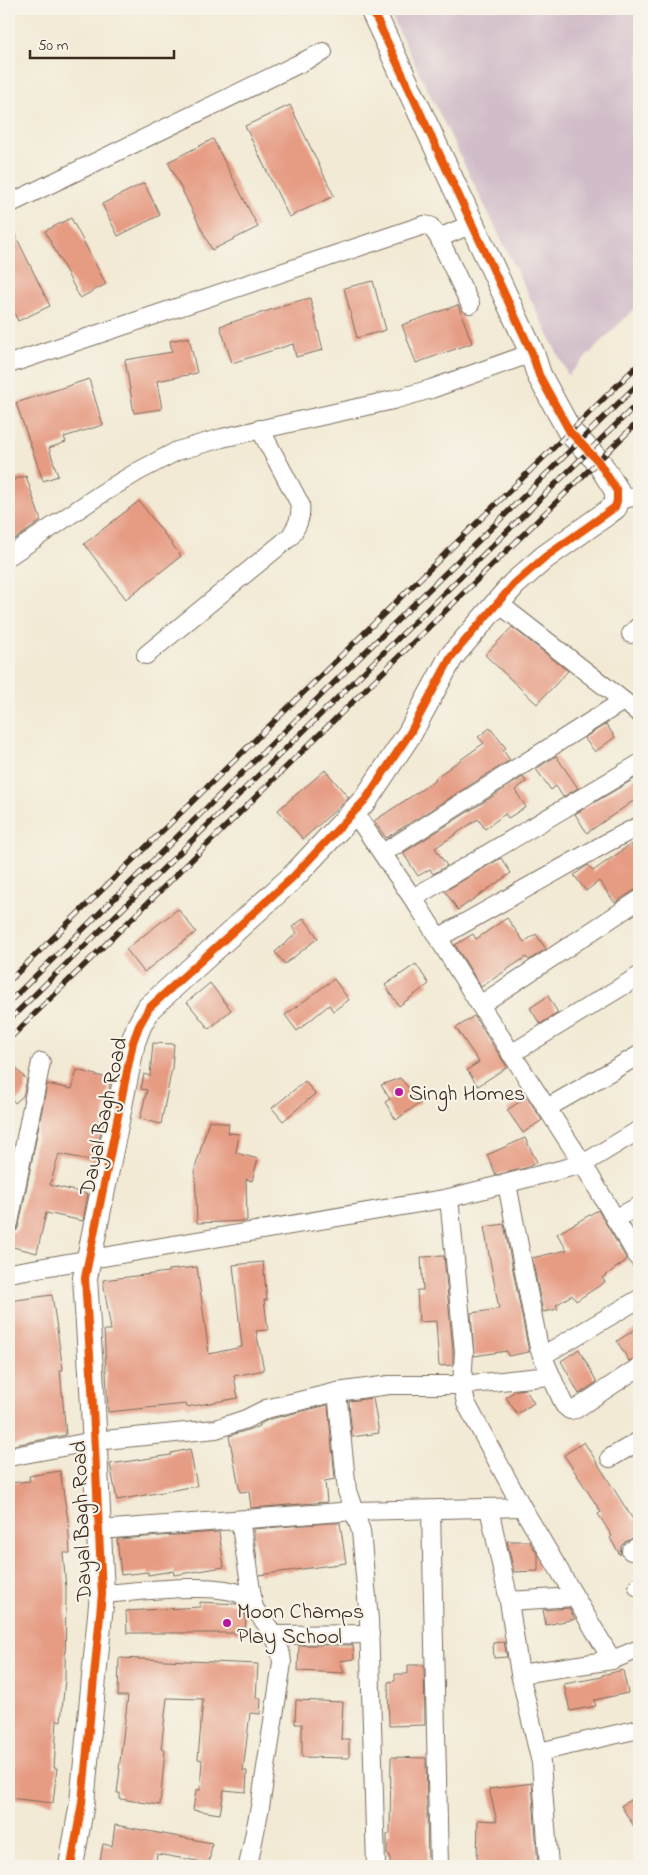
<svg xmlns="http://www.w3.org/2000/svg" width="648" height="1875" viewBox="0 0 648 1875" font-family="'Indie Flower',sans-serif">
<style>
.industrial{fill:#d1bdc9}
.building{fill:#e69b83}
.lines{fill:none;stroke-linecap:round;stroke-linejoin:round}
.street-casing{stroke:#7b6d5e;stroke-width:20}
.secondary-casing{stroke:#7b6d5e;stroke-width:26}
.street{stroke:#fff;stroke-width:18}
.secondary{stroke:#fff;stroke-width:24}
.rail-casing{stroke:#3b2a1e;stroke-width:5.5}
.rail{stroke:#f7f3e8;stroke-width:4;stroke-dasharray:11;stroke-linecap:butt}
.cycleway-casing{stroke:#f7f3e8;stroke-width:11}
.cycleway{stroke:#e8590c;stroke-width:8}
.poi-dot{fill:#b5179e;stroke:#f7f3e8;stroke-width:2}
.labels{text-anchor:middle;stroke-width:4.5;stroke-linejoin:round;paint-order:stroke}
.poi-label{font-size:22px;fill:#3b2a1e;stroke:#f7f3e8;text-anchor:start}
.street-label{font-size:22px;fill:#3b2a1e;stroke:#f7f3e8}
</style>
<rect width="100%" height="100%" fill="#f7f3e8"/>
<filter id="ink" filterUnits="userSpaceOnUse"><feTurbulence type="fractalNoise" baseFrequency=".02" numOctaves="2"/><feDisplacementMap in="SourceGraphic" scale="10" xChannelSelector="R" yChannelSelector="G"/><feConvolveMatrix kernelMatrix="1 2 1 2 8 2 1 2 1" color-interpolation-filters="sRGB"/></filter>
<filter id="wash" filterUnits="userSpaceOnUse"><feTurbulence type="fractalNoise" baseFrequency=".0096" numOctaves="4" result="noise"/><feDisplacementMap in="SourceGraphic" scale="20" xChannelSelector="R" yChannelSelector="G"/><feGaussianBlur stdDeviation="1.12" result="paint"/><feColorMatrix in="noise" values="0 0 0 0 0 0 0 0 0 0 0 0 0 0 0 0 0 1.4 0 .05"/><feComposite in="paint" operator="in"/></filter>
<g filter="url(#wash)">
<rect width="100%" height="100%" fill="#f2ead5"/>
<polygon class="industrial" points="388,9 639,9 639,304 568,375"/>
<g id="blocks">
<g class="building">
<polygon points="290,105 334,196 289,217 245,126"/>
<polygon points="213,139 258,227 212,250 168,162"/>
<polygon points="144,183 160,215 118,236 102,204"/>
<polygon points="71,218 106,284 80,298 45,231"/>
<polygon points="9,222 50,306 18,321 9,302"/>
<polygon points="373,281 386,330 357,338 344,288"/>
<polygon points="310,298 323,350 296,357 293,344 232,363 220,326 283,306 283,305"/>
<polygon points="458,305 472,343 416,363 402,325"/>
<polygon points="189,337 197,373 157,381 162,409 134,413 125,360 172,352 170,341"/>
<polygon points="89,379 103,425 64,437 66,442 49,448 58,476 43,481 16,403"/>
<polygon points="26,476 41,521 17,538 9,541 9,481"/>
<polygon points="139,501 181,556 126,599 84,544"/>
<polygon points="512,627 568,671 537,704 485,655"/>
<polygon points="606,724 615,737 595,752 584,738"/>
<polygon points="490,728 506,748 503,750 510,760 386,838 374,821 436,780 435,778 484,743 478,737"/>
<polygon points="556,756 578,788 563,797 556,786 551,790 536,769"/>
<polygon points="325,770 349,798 303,839 278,810"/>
<polygon points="639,776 639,797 587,833 575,814"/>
<polygon points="523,777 526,782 515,790 526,807 508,818 505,814 485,829 478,819 435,848 447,866 433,874 430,869 418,876 403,853"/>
<polygon points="631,844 639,856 639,889 633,891 615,903 599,881 586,891 574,875 588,865 593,871"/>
<polygon points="501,858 511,873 458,910 445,891"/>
<polygon points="178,909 196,932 144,972 126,949"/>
<polygon points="304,918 318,938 285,964 275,952 297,933 292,927"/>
<polygon points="507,918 524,942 536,934 546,949 529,960 526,957 481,987 455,945 473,934 476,939"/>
<polygon points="416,964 429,984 399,1006 385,985"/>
<polygon points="334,979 349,1000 333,1011 329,1005 297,1031 285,1015"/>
<polygon points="210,983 231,1010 209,1029 187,1002"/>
<polygon points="548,996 558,1013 540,1024 530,1008"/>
<polygon points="474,1016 507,1067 478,1086 467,1070 479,1062 456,1028"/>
<polygon points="153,1043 174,1044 172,1068 161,1124 140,1119 147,1090 141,1089 144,1074 150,1076"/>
<polygon points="9,1061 27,1080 23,1096 15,1103 9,1095"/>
<polygon points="77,1070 111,1079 95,1161 59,1154 50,1185 88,1194 83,1221 46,1213 37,1253 9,1246 11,1233 17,1230 19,1225 47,1084 72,1089"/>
<polygon points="400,1078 421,1102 396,1120 385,1102 390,1099 381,1085"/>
<polygon points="305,1081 315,1094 283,1121 272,1108"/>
<polygon points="527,1097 542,1120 523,1133 507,1110"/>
<polygon points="209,1120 229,1124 228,1133 239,1134 236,1153 258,1159 252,1181 246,1179 247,1221 197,1223 195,1169"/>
<polygon points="525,1138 537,1162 526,1168 496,1175 487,1155"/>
<polygon points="598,1210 627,1260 602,1278 605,1282 576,1301 572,1295 556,1305 558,1309 543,1312 532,1258 567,1250 557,1234"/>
<polygon points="504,1224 529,1352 508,1356 507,1351 474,1356 471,1313 499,1309 484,1227"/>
<polygon points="444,1256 453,1351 453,1365 439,1366 436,1321 419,1322 417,1290 423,1290 421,1257"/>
<polygon points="263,1262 267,1300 264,1300 268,1330 256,1331 264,1370 234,1376 238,1398 187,1407 186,1404 108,1412 104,1330 111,1330 103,1280 168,1272 168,1270 197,1267 209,1354 242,1347 233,1265"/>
<polygon points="52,1295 63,1370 60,1370 66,1435 9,1446 9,1301"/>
<polygon points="639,1327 639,1357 629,1361 617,1341"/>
<polygon points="579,1349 597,1382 579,1394 561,1361"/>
<polygon points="525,1389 534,1403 517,1414 506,1397 517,1390"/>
<polygon points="373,1398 379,1433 352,1437 349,1401"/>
<polygon points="328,1405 335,1479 325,1481 327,1502 251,1508 249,1491 240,1492 229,1436 260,1426 260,1424 270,1419"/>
<polygon points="584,1442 634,1521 639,1517 639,1535 625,1542 621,1546 620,1555 610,1538 612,1536 598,1514 601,1512 564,1455"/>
<polygon points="190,1449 197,1486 117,1500 110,1464 171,1455 171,1453"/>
<polygon points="60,1471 68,1520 70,1553 63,1553 66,1589 65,1679 61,1721 57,1720 54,1768 57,1768 53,1803 9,1798 9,1483 30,1481 29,1476"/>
<polygon points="329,1523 340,1523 346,1563 259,1575 253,1529"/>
<polygon points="219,1532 224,1567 174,1575 173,1571 148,1575 148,1572 121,1575 117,1539"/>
<polygon points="507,1541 529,1541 538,1555 538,1571 514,1572"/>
<polygon points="200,1602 237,1604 246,1616 245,1633 127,1633 126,1611 200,1607"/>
<polygon points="569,1608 575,1619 546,1625 543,1610"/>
<polygon points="504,1642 507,1657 494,1658 493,1643"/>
<polygon points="299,1645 353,1645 354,1659 340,1661 344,1673 298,1671"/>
<polygon points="119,1658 258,1664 256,1698 261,1698 260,1714 250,1713 243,1771 247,1771 246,1792 224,1790 220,1814 193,1810 196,1790 200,1790 202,1760 198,1759 203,1699 167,1698 161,1749 165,1750 160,1805 120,1799 120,1793 117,1793 120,1769 119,1769 128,1696 118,1696"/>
<polygon points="408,1665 424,1665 425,1725 389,1726 388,1682 395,1681 395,1674 408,1674"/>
<polygon points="623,1670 628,1693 594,1700 596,1706 570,1711 564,1684 602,1677 602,1675"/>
<polygon points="296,1700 343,1702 341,1739 349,1739 349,1758 302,1757 302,1724 295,1724"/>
<polygon points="391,1757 426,1758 428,1866 390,1866 390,1855 387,1855 387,1834 390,1834"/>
<polygon points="532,1783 538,1866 494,1866 494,1863 477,1863 478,1820 497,1821 489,1789"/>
<polygon points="639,1794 639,1834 621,1806"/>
<polygon points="115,1825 212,1843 209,1863 157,1854 155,1866 99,1866 103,1844 112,1846"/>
</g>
</g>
</g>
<g filter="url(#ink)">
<use href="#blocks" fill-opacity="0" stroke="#7b6d5e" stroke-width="1"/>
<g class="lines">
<g class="street-casing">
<g id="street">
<polyline points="9,204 323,52"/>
<polyline points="438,236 470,304"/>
<polyline points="9,364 424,225 430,226 438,236 446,235 472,224"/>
<polyline points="617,501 639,495"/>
<polyline points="9,556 101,494 137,472 177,451 222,438 393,400 431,389 532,353"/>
<polyline points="498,603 639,713"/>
<polyline points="631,634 639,626"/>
<path d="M146 655 290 537C297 526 302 518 300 504L260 429"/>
<polyline points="354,812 420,909 480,1005 583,1164 639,1259"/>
<polyline points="383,853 623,701"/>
<polyline points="413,898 639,764"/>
<polyline points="438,938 608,842 639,826"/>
<polyline points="480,1005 639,900"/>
<polyline points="511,1054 639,976"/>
<polyline points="547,1108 639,1055"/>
<polyline points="507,1184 539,1348 564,1405 570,1410 576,1409 639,1367"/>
<polyline points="449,1198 464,1351 462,1385 466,1403 522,1507 612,1660"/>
<polyline points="615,1219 639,1206"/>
<polyline points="9,1223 41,1062"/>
<polyline points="9,1273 449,1198 583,1164 639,1130"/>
<polyline points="542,1356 639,1299"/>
<polyline points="337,1392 347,1491 361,1531 369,1620 376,1866"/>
<polyline points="9,1457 94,1441 216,1429 246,1419 266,1409 337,1392 389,1385 462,1385 550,1376"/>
<polyline points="610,1458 639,1441"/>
<polyline points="489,1508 509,1601 520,1674 541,1763 549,1866"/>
<polyline points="431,1510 439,1866"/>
<polyline points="240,1520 254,1609"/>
<polyline points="99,1530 354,1511 522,1507"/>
<polyline points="631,1551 639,1546"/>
<polyline points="638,1587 639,1586"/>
<path d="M102 1594C135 1592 216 1581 243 1595 259 1616 281 1636 282 1663L260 1807 248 1866"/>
<polyline points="509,1601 574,1597"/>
<polyline points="274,1635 370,1634"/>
<polyline points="520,1674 612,1660 639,1649"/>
<polyline points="539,1752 639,1729"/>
</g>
</g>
<g class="secondary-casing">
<polyline id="secondary" points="71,1866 82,1803 102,1594 92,1387 85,1278 133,1042 139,1026 149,1008 293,877 366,799 410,733 451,657 514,584 545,557 607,513 615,507 617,501 617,491 598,461 570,432 539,375 532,353 372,9"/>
</g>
<use href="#street" class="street"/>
<use href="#secondary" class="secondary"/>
<g class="rail-casing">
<g id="rail">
<polyline points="9,981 639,364"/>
<polyline points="9,1002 639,383"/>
<polyline points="9,1020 639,402"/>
<polyline points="9,1039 639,421"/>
</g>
</g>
<use href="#rail" class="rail"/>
<g class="cycleway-casing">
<polyline id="cycleway" points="71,1866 82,1803 102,1594 92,1387 85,1278 133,1042 139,1026 149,1008 293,877 366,799 410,733 451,657 514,584 545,557 607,513 615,507 617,501 617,491 598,461 570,432 539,375 532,353 372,9"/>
</g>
<use href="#cycleway" class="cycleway"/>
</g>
</g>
<g class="poi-dot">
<circle cx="399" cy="1092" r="5"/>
<circle cx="227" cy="1623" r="5"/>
</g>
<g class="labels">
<g class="poi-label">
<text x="409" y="1100">Singh Homes</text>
<text x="237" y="1618">Moon Champs<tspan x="237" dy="25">Play School</tspan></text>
</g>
<g class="street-label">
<text transform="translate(102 1116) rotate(-78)" y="8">Dayal Bagh Road</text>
<text transform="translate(80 1521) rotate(-92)" y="8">Dayal Bagh Road</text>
</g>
</g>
<rect width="648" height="1875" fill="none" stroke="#f7f3e8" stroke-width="30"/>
<path d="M30 50v8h144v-8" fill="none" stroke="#3b2a1e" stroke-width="2.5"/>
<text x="38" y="50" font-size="15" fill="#3b2a1e" stroke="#f7f3e8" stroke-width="4" paint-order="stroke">50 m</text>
</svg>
